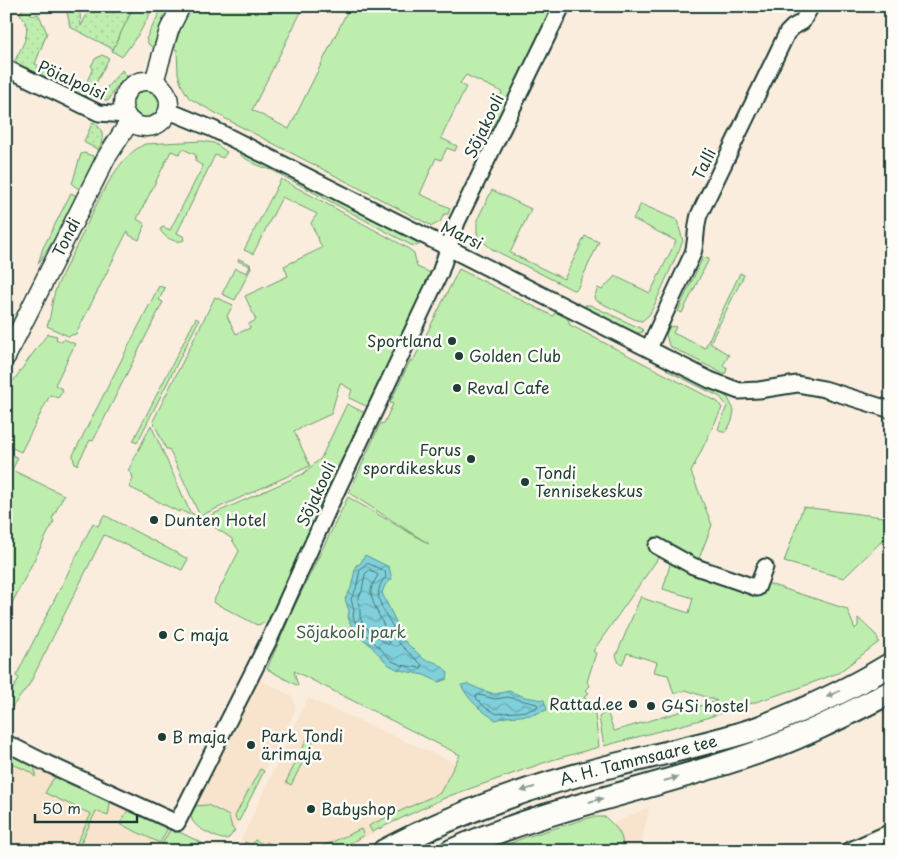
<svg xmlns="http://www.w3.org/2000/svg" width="897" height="857" viewBox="0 0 897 857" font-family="'Playpen Sans',sans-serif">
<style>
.built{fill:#f8e3cc}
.green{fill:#beeead;stroke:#6e9670}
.garden{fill:url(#garden-dots);stroke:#6e9670}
.water{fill:url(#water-waves);stroke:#599598}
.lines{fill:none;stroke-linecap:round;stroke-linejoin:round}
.shore{stroke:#467877;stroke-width:1}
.minor-casing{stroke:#1f3d34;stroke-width:19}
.tertiary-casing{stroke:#1f3d34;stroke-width:21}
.primary-casing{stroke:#1f3d34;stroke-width:26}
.minor{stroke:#fdfcf7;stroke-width:15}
.tertiary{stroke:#fdfcf7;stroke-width:18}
.primary{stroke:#fdfcf7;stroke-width:22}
.oneway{fill:#8e9c96}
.poi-dot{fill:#1f3d34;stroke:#fdfcf7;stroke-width:2}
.labels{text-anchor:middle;stroke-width:5;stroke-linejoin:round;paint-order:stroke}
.street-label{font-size:16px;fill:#1f3d34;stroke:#fdfcf7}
.poi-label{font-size:16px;fill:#1f3d34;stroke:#fdfcf7;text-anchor:start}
.park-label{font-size:16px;fill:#3f604c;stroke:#fdfcf7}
</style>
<defs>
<pattern id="garden-dots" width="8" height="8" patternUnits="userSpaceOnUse" patternTransform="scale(1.25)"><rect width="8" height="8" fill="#beeead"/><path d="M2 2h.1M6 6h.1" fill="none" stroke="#a3cd95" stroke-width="1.8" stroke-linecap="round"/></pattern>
<pattern id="water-waves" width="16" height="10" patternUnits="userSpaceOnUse" patternTransform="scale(1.25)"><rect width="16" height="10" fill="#80d0db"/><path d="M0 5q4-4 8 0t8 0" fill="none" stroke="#68aab2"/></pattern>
</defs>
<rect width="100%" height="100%" fill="#faedde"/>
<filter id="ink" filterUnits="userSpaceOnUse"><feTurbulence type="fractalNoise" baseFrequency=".02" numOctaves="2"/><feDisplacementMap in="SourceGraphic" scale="10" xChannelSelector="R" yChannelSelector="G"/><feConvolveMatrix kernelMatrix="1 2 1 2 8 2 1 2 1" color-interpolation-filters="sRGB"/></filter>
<g filter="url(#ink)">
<g class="built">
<polygon points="257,678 292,696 296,709 231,836 211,835 187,818"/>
<polygon points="308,698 459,765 446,795 338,851 236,851"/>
<polygon points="6,754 198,843 206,851 6,851"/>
<polygon points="649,807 640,851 553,851"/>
</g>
<g class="green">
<polygon points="134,6 154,6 140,32 122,57 112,51"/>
<polygon points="163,6 171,6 153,47 149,45 146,39"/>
<polygon points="191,6 304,6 252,110 289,129 350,6 553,6 488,142 484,145 481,144 479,139 480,135 502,92 466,75 460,83 466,87 441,138 457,146 455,151 447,148 441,160 436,158 420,194 450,208 448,214 444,214 440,222 432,226 226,119 189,98 181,84 178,73 177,50 174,49 181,28"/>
<circle cx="147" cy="104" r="15"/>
<path d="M202 141 214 143 227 152 223 158 215 155 177 233 183 236 184 240C177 244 163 238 160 229L163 227 170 230 203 166 195 161 196 155 183 149 179 154 171 151 137 219 145 224 139 240 129 235V232H127L76 334 68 336 47 326C52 314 51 301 56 289 62 272 72 256 79 241 94 211 114 158 145 144Z"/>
<path d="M245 151 420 244 417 246 411 245 272 170C260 167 250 162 239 154Z"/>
<polygon points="84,153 93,156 95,159 81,188 79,189 72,184 81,154"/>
<polygon points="281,179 406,247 414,253 417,267 431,273 370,408 349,398 352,390 340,383 331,414 294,431 310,466 200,516 169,449 166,449 153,421 215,297 233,305 227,316 236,334 250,328 249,324 256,320 245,296 288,276 284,266 322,248 311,223 317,214 282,197 253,254 244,250"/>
<polygon points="492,190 531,209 510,253 564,279 585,236 599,242 577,289 573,290 492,249 479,238 477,233 477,220"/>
<polygon points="71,193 75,195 76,199 55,238 38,264 43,248"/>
<polygon points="641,204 677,220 683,241 653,308 649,315 642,321 636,320 595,300 594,297 598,288 602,290 615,276 650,293 676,241 633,219"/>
<polygon points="703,257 709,259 682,313 678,311"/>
<polygon points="239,259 250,264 251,268 235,300 222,294 235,268 247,273 250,266 238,261"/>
<polygon points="459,269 553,316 556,311 566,314 570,325 718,402 722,408 691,472 712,525 695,569 763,582 847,609 855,629 858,626 858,618 876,635 879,642 838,673 796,689 700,720 604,746 599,717 607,711 614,731 717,701 686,690 674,694 668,675 654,672 657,662 627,653 622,665 619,663 616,656 641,596 645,599 689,613 693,598 663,589 671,561 659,557 593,651 596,653 587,682 590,686 586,690 589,693 584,697 588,700 584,704 586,708 594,707 599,747 552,760 449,796 372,832 369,826 372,824 440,793 460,755 294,671 298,686 267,669 294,607 348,497 429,544 349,493 380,424 384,423 393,404 390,403 410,361 413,361"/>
<polygon points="740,273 744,275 710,343 729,355 723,365 725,368 727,367 726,373 722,373 669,346 666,334 670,326 676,327 673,333 705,348"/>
<polygon points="159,286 165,288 159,300 163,302 93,441 90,440 77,465 74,462 73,455"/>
<polygon points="585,305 590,305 642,329 643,332 633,334 588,310"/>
<polygon points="196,318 199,320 137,443 133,441"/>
<path d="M48 334 57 336 56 339 62 342 64 339 75 344 55 385 62 389 63 391 58 398 50 395 21 452 6 445C6 429 4 410 6 394 7 388 43 339 48 334Z"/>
<polygon points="668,365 721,393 728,398 734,410 732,421 725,433 718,429 727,406 720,397 668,371 666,369"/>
<polygon points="347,404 367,414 270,619 267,622 257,625 213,602 239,551 231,538 211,525 214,520 211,515 303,474 321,458"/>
<polygon points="151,425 190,512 202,519 208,516 209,520 208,524 180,510 179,512 129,487 133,479 132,474 128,471"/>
<polygon points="6,452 18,458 12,470 64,495 52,519 54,521 6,615"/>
<polygon points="803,507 891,518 891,532 844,578 784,562"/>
<polygon points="104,515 188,559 182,570 104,535 29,685 12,707 6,707 6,702 19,678 16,676 93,523 98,526"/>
<polygon points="312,729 318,732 291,785 286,782"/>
<path d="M6 748C20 755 38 759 35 777L30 772 6 761Z"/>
<polygon points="260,769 264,771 239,821 236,820 235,816"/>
<polygon points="59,776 102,793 110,804 108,816 96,811 77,851 73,851 91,814 45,793 53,779"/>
<path d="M208 805 229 816 232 828 235 830 229 838C222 841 217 837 210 834 198 828 186 821 193 806Z"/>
<polygon points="129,808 169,826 160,843 120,824"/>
<path d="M592 817H605C616 827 625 835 622 851H490L526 837Z"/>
<polygon points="171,828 202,843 198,851 175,851 162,844"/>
<polygon points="361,829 364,835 337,851 312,851"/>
<polygon points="255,840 265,845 267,842 284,851 241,851 245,842 252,845"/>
</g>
<g class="garden">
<path d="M24 6H34L30 14 34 16 36 14 39 15 47 33 35 64 84 88 93 68 91 66 95 59 102 55 109 58 87 101 16 66 14 63C21 46 35 31 20 14Z"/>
<polygon points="66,6 70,6 69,9 80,13 81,26 91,6 134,6 113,49 70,27"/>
<polygon points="122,70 127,76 116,87 109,100 107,101 101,98 108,86"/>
<path d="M93 122C104 129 104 137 99 150L85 143 84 141Z"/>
</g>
<g class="water">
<path d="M365 555 389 567 392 579 385 585 382 593 400 630 401 638 425 660C436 661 442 665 448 673L447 679 439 682 424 675 399 670 389 665 366 641 354 634 348 617 349 611 345 599 351 588 356 565 360 564Z"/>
<path d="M468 684 479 689 495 694 509 691 525 697 544 700 547 710 532 715 506 717 496 720C481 711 469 701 461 685Z"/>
</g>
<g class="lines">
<g class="shore">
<path d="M367 563 385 571 386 577C369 594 385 612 394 629 396 633 395 637 397 640 400 646 417 659 422 665L421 668 401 665 392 661 370 638 359 630 353 617 354 610 351 599 356 589 360 570Z"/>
<path d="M370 570 378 575C376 579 372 584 371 590 369 601 388 629 390 643L388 645 364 626 360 617V610L358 599 362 591 365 574Z"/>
<path d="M479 695 495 699 508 697 537 704 538 706C528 714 509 711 497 714L486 708 477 699 476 696Z"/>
</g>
<g class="minor-casing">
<g id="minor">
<polyline points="6,68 99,113 125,115"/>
<polyline points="169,111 213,129 710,380 739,391 759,390 797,384 824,389 891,410"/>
<path d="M649 348 693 253C697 239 695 229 699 215L787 33 793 27 802 22 811 6"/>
<polyline points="657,546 693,566 757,588 765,567"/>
<polyline points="6,743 46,763 177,823 270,638 331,503 440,273 457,222 562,6"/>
<polyline points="848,851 891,832"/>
</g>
</g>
<g class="tertiary-casing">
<g id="tertiary">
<circle cx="146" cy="104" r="23"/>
<polyline points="154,82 169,30 181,6"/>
<path id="s1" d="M6 357 106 158 130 121"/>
</g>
</g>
<g class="primary-casing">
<g id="primary">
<path id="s2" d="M384 851C457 812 535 785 615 765 652 756 688 748 725 738 736 735 747 732 758 728 802 711 850 689 891 664"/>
<path d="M451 851C553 805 665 787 770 748 811 733 851 712 891 692"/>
</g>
</g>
<use href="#minor" class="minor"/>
<use href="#tertiary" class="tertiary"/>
<use href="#primary" class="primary"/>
</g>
<defs><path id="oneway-solid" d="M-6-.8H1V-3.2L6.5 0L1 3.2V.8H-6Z" transform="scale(1.25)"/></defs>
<g class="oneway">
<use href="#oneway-solid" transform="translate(833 694) rotate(155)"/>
<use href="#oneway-solid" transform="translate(671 779) rotate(-16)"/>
<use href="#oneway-solid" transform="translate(528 789) rotate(162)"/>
<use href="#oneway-solid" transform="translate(596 800) rotate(-15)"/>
</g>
</g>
<g class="poi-dot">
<circle cx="452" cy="341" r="5"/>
<circle cx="459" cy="356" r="5"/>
<circle cx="457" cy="388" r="5"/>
<circle cx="471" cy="459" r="5"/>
<circle cx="525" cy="482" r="5"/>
<circle cx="154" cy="520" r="5"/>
<circle cx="163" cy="635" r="5"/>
<circle cx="633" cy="704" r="5"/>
<circle cx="651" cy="706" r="5"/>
<circle cx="162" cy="737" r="5"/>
<circle cx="251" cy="745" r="5"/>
<circle cx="311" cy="809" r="5"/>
</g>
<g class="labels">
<g class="street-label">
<text transform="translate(72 80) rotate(24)" y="6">Pöialpoisi</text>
<text transform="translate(484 126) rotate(-64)" y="6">Sõjakooli</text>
<text transform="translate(704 164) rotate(-64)" y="6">Talli</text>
<text transform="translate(462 235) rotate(26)" y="6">Marsi</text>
<text dy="6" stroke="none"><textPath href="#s1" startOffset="134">Tondi</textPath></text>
<text transform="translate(316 494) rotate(-65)" y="6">Sõjakooli</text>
<text dy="6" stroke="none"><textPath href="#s2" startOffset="271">A. H. Tammsaare tee</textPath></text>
</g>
<g class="poi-label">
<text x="442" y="347" text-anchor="end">Sportland</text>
<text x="469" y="362">Golden Club</text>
<text x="467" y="394">Reval Cafe</text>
<text x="461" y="456" text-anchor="end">Forus<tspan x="461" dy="18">spordikeskus</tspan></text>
<text x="535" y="479">Tondi<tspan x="535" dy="18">Tennisekeskus</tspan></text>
<text x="164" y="526">Dunten Hotel</text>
<text x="173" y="641">C maja</text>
<text x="623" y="710" text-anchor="end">Rattad.ee</text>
<text x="661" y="712">G4Si hostel</text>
<text x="261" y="742">Park Tondi<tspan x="261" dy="18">ärimaja</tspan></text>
<text x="172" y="743">B maja</text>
<text x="321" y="815">Babyshop</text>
</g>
<g class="park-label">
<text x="351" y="638">Sõjakooli park</text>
</g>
</g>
<rect width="897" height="857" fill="none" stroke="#fdfcf7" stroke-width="25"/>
<rect x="12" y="12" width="872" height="832" fill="none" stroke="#1f3d34" stroke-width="2" filter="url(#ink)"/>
<path d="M35 814v8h102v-8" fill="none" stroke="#1f3d34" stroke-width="2.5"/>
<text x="42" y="814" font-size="15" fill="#1f3d34" stroke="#fdfcf7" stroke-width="4" paint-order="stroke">50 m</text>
</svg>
